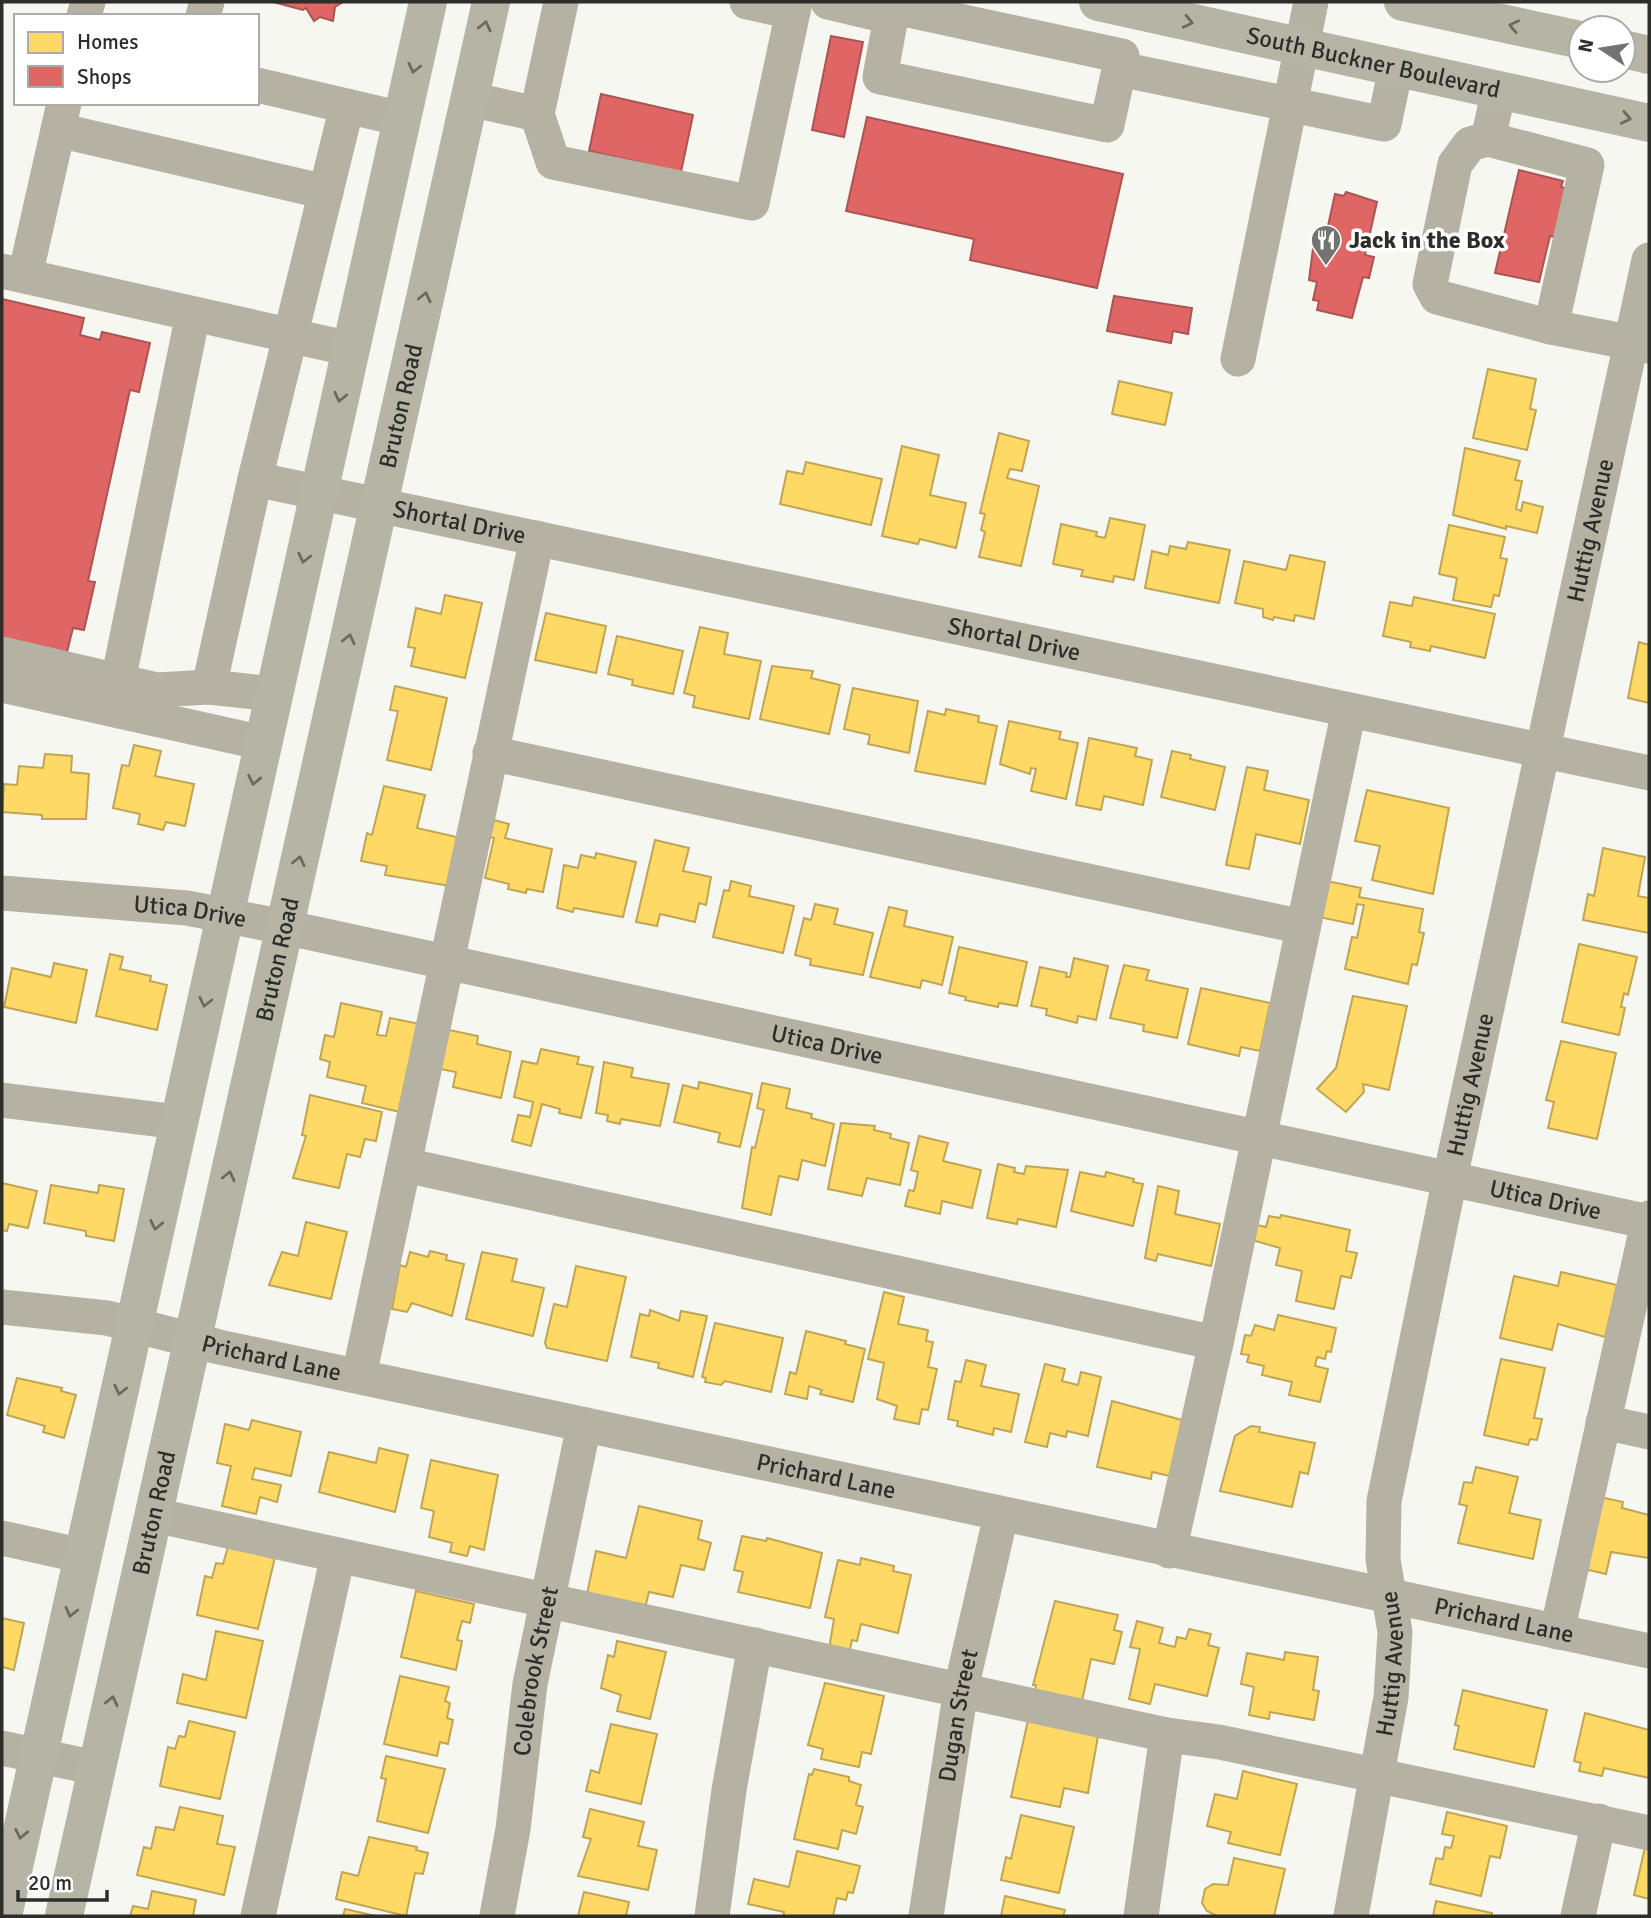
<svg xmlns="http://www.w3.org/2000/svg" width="1651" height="1918" viewBox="0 0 1651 1918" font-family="Signika,sans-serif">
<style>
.homes{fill:#ffd966;stroke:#c0a654;stroke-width:2}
.shops{fill:#e06666;stroke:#aa5554;stroke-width:2}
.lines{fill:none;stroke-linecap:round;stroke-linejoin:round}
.minor{stroke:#b5b1a3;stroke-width:35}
.major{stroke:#b6b4a5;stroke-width:38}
.oneway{stroke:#6b6a61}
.labels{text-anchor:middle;stroke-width:7;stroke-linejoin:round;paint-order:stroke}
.street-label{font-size:24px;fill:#2d2e29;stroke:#fff}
.poi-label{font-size:24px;font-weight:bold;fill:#2d2e29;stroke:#fff;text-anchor:start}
</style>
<rect width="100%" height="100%" fill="#f6f7f0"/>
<g class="homes">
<polygon points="1488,369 1536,379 1530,409 1536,410 1527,450 1473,438"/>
<polygon points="1119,381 1172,393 1165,425 1112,414"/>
<polygon points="999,433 1029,441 1022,471 1010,469 1007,478 1039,486 1021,566 979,557 985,532 981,530 985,514 980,513"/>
<polygon points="902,446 939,455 930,495 966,503 956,548 920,539 918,544 882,536"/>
<polygon points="1465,448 1520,461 1515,480 1522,481 1516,509 1521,511 1523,502 1543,507 1537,533 1506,526 1506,529 1453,515"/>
<polygon points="806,462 882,479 871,525 780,504 787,471 803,474"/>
<polygon points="1110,518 1145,525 1134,580 1114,576 1113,582 1081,576 1083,570 1053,564 1061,524 1097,532 1096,536 1105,538"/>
<polygon points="1449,525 1505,537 1500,558 1507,559 1499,596 1494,595 1491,607 1453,600 1457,578 1439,574"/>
<polygon points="1188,542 1230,550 1219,603 1145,588 1152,551 1168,555 1170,546 1186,549"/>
<polygon points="1290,555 1325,562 1314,619 1295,615 1294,621 1274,617 1273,620 1263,617 1263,609 1235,603 1244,561 1286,570"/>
<polygon points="445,595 482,603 465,678 411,666 415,648 408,647 416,608 441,614"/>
<polygon points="1414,597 1495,614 1485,658 1431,646 1430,651 1410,647 1411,642 1383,636 1390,602 1412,606"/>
<polygon points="546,613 606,626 596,673 535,660"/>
<polygon points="700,627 728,633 724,654 761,661 749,719 693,707 695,696 684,693"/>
<polygon points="617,636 683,651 673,694 632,685 633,680 608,674"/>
<polygon points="1639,642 1649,645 1649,703 1628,698"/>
<polygon points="772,666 813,671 811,678 840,685 829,734 760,719"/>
<polygon points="395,686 447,698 431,770 387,760 398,711 390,710"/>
<polygon points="853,688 918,701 909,753 868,744 870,735 844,729"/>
<polygon points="946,709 979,716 978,722 997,726 985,784 915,771 928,711 945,715"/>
<polygon points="1009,721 1061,732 1059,739 1078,743 1066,799 1031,791 1036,769 1031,768 1030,774 1000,764"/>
<polygon points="1089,738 1137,748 1135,756 1152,760 1143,805 1104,796 1101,810 1076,805"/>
<polygon points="134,745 161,751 155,776 194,784 185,826 166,822 163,830 138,824 140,814 113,808 122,765 129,766"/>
<polygon points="1172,751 1191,755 1190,759 1225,767 1215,810 1161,797"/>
<polygon points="45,754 72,756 71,772 89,774 86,819 42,819 42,815 2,812 4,784 17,785 19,766 43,768"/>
<polygon points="1247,767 1268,771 1264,790 1309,800 1300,844 1256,834 1249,869 1226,865"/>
<polygon points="384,786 425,795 417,828 461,838 450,886 385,875 387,866 361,861 367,833 372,835"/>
<polygon points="1367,790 1449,808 1433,894 1372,880 1380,846 1355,841"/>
<polygon points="494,820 509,824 505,838 552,849 543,892 527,889 526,893 508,889 509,884 485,878 494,838 490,837"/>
<polygon points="655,840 689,848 683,871 711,877 706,905 699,903 695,922 660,914 657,926 636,922"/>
<polygon points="1603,848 1645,857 1638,896 1649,898 1649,933 1583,920 1588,894 1594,896"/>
<polygon points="596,853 636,862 623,917 574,908 573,912 557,908 564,865 578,868 581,855 595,858"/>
<polygon points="731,881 751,886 749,896 794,906 783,953 713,937 724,890 729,891"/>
<polygon points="1327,881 1361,888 1359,897 1423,909 1419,932 1424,933 1417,965 1412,964 1408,984 1345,969 1352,937 1357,938 1364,905 1357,904 1353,924 1319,917"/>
<polygon points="815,904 838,909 834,924 873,933 863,975 810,965 811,959 795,955 804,918 811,920"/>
<polygon points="889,907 907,911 904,926 953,937 942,985 922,980 920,988 870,977"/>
<polygon points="1579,944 1637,957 1628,995 1624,993 1621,1007 1625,1008 1619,1035 1562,1022"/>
<polygon points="959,947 1027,962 1017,1006 999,1003 998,1007 965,1000 966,997 949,993"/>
<polygon points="110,954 123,957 120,969 151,976 150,981 167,985 157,1030 96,1016"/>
<polygon points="1074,958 1108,966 1096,1020 1078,1016 1077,1023 1046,1015 1047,1009 1031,1006 1040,967 1067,973 1066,977 1070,977"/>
<polygon points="54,963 87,970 76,1023 4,1007 12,968 51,977"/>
<polygon points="1124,965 1149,970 1146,980 1188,989 1177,1038 1143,1031 1144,1025 1110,1018"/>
<polygon points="1201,988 1270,1003 1260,1051 1241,1047 1239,1056 1188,1044"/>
<polygon points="1353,996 1407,1006 1389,1090 1363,1084 1364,1092 1346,1112 1317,1089 1336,1068"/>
<polygon points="341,1003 382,1012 377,1035 386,1036 390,1018 420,1024 404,1113 362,1103 366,1086 327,1077 330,1062 320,1059 325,1035 334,1037"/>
<polygon points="449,1030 478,1036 477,1044 511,1052 501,1098 453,1087 456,1072 440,1069"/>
<polygon points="1561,1041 1616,1053 1597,1139 1548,1128 1554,1102 1546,1100"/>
<polygon points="541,1049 579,1057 577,1064 593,1067 581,1118 559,1113 560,1109 542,1104 531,1146 512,1141 518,1115 530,1117 533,1102 514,1097 522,1061 537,1064"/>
<polygon points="604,1062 633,1068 631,1077 669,1084 660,1126 621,1119 620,1124 607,1121 608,1115 596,1113"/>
<polygon points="699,1082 752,1094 740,1147 718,1142 720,1133 674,1122 683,1085 698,1089"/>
<polygon points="762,1083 790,1089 786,1108 812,1114 811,1118 834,1124 825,1166 802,1160 798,1180 779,1176 771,1215 742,1208 752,1147 755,1148 764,1110 757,1108"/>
<polygon points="310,1095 382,1112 376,1141 365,1139 360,1157 347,1154 339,1188 293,1178 306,1136 302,1135"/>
<polygon points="841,1123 875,1126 874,1130 891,1134 890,1138 909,1143 900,1185 867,1178 862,1196 828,1189"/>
<polygon points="919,1136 948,1143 943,1161 981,1170 972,1208 942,1201 940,1214 905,1206 909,1190 914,1191 918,1172 911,1170"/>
<polygon points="998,1164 1015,1168 1014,1172 1024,1174 1026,1166 1068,1170 1056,1227 1018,1219 1017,1224 987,1218"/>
<polygon points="1080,1172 1105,1177 1106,1172 1134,1179 1133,1182 1143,1184 1133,1226 1071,1211"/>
<polygon points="2,1183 37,1191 28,1228 9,1224 7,1231 2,1230"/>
<polygon points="51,1185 98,1193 99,1185 124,1189 114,1241 86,1236 86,1231 44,1223"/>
<polygon points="1158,1186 1179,1191 1175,1214 1220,1224 1211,1266 1158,1254 1156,1261 1145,1258"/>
<polygon points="1281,1215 1350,1230 1346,1251 1357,1253 1351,1278 1341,1276 1334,1309 1296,1301 1302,1271 1276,1265 1280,1248 1249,1239 1252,1224 1266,1227 1269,1216 1280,1218"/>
<polygon points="306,1222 347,1232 331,1299 269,1285 282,1252 298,1256"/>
<polygon points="430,1251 447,1255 446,1260 464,1264 452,1316 412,1303 407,1312 392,1309 400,1265 406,1267 410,1252 428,1257"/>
<polygon points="482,1252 517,1259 512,1281 544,1288 533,1336 466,1319"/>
<polygon points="576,1266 626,1277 607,1361 547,1348 545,1343 554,1304 567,1307"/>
<polygon points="1561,1272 1617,1285 1605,1337 1558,1324 1552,1350 1500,1338 1514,1276 1558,1286"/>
<polygon points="884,1292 904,1297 898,1324 928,1330 926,1341 933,1342 928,1367 937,1369 928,1410 922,1409 919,1424 894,1419 897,1406 877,1399 884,1363 868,1359"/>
<polygon points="650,1310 679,1321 681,1311 707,1316 693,1377 658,1368 659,1363 631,1357 640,1314 649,1316"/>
<polygon points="1278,1315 1336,1328 1331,1352 1327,1351 1325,1359 1317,1357 1315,1366 1328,1369 1320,1402 1289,1395 1292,1382 1262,1375 1264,1366 1247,1362 1249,1355 1241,1354 1245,1335 1251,1336 1255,1325 1274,1330"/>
<polygon points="715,1323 783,1338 771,1392 725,1381 721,1385 705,1382 706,1378 702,1377"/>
<polygon points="806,1331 846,1341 845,1344 865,1349 853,1402 820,1394 822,1390 809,1386 807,1399 785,1394 790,1372 796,1374"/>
<polygon points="1501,1359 1545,1368 1534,1418 1542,1419 1537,1440 1530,1439 1528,1445 1484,1435"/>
<polygon points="966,1360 986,1365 981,1386 1019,1394 1011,1432 994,1428 993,1435 957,1426 958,1421 948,1419 955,1381 961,1382"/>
<polygon points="1045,1364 1065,1369 1062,1381 1078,1385 1081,1372 1101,1377 1088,1436 1067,1431 1066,1437 1050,1433 1047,1447 1025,1442"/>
<polygon points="17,1378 62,1388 61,1391 76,1395 64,1438 43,1432 45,1426 7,1415"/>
<polygon points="1112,1401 1182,1420 1170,1476 1152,1472 1151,1479 1097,1467"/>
<polygon points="252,1420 301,1432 291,1476 255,1468 252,1479 281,1485 277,1502 260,1497 256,1514 222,1506 231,1466 217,1463 225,1424 249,1430"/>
<polygon points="1251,1426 1260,1427 1259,1432 1315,1443 1308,1474 1300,1472 1292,1507 1220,1491 1235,1436"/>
<polygon points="379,1448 408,1455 395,1512 319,1492 329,1452 376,1463"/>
<polygon points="431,1460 498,1475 484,1550 470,1546 467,1556 450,1552 452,1543 429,1537 434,1511 421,1508"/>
<polygon points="1476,1467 1518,1477 1509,1513 1541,1520 1533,1559 1458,1543 1467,1506 1459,1504 1464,1482 1472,1483"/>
<polygon points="1600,1497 1623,1502 1622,1508 1649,1515 1649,1558 1611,1552 1606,1574 1584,1569"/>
<polygon points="639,1506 702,1521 698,1539 711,1543 704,1570 681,1565 673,1597 649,1592 645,1608 587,1594 596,1551 626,1558"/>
<polygon points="742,1536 766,1541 767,1538 822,1553 810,1608 738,1592 743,1572 734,1570"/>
<polygon points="228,1547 275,1557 258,1629 197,1615 205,1576 212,1578 216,1563 223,1564"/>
<polygon points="861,1558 894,1566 893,1571 911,1575 898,1633 861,1624 857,1641 852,1640 849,1654 829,1649 834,1619 825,1617 838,1560 860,1565"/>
<polygon points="416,1591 474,1604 470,1623 462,1621 457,1640 462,1641 456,1670 401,1657"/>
<polygon points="1055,1601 1118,1615 1114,1630 1122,1632 1114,1664 1091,1659 1082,1701 1035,1690 1036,1685 1033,1685"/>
<polygon points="2,1618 24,1623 14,1670 2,1667"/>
<polygon points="1137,1621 1163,1628 1159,1643 1175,1647 1177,1637 1186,1639 1189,1629 1211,1634 1208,1645 1219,1648 1207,1696 1155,1684 1150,1704 1129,1699 1140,1649 1130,1647"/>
<polygon points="216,1631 263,1641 246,1718 177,1703 183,1674 206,1680"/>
<polygon points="617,1641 666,1652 650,1719 617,1711 621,1695 601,1688 608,1655 614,1657"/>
<polygon points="1285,1652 1318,1657 1313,1690 1319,1691 1314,1720 1270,1712 1269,1719 1249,1715 1254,1687 1241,1684 1247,1653 1284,1660"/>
<polygon points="400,1676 449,1687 445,1701 450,1703 447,1718 453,1720 448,1744 440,1742 437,1756 384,1744"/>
<polygon points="825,1683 884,1696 871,1754 862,1752 859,1767 821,1759 823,1749 808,1745"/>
<polygon points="1463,1690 1547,1710 1534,1767 1454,1749 1459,1726 1455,1725"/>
<polygon points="1585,1713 1649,1730 1649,1778 1604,1768 1602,1776 1579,1771 1581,1763 1574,1761"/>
<polygon points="1028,1720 1098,1736 1088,1793 1064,1788 1060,1807 1011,1797"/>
<polygon points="189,1721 235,1732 220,1799 160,1786 168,1747 175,1749 179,1736 185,1737"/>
<polygon points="611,1724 657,1734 641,1804 586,1791 591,1770 599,1773"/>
<polygon points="386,1756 445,1769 428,1833 377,1821 386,1779 381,1778"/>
<polygon points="814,1769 849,1777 849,1781 861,1785 856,1805 863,1807 856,1834 842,1830 838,1849 794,1839 809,1774 812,1775"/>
<polygon points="1243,1771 1297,1784 1280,1855 1228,1843 1231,1832 1207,1826 1215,1794 1237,1799"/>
<polygon points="180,1807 223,1816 217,1844 235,1847 224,1895 137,1875 144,1847 151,1849 156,1827 174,1830"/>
<polygon points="590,1809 644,1822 638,1846 657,1850 648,1890 578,1876 591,1839 583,1837"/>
<polygon points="1447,1812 1507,1826 1500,1858 1490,1856 1481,1896 1430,1884 1436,1858 1443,1859 1445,1847 1451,1848 1454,1836 1442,1834"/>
<polygon points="1021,1815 1074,1827 1059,1893 1001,1880 1006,1857 1011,1859"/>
<polygon points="369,1837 417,1847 416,1850 428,1853 423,1874 415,1873 406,1916 336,1899 342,1872 358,1876"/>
<polygon points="1646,1843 1649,1843 1649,1899 1634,1895"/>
<polygon points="797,1851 860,1866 853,1893 848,1892 846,1900 837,1898 833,1916 783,1916 784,1912 748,1904 754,1879 789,1887"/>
<polygon points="1234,1858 1285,1869 1274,1916 1217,1916 1207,1911 1202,1903 1205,1889 1213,1884 1228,1885"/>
<polygon points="152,1891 196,1900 193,1916 130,1916 133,1906 148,1909"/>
<polygon points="584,1892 629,1902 626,1916 578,1916"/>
<polygon points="1005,1896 1065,1910 1063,1916 1001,1916"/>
<polygon points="1436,1901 1492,1913 1492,1916 1433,1916"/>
<polygon points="345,1909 376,1916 343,1916"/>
</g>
<g class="shops">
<polygon points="273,2 343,2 335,7 333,21 320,17 314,21 306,8 303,10"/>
<polygon points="831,36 863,42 844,137 812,130"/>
<polygon points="601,94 693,115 681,172 589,151"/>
<polygon points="867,117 1123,174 1097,288 970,260 974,239 846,211"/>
<polygon points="1519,170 1563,181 1561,187 1565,188 1555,237 1550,236 1539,282 1495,273"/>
<polygon points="1346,192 1377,202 1365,255 1374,257 1369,278 1363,277 1352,318 1317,310 1319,301 1313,300 1317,282 1309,280 1315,233 1326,235 1335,194 1344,196"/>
<polygon points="1114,296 1192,308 1188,334 1173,331 1171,343 1107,331"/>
<polygon points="2,299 84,318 80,335 100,340 102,332 150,343 139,392 130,390 88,581 95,582 84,630 73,628 65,660 2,646"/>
</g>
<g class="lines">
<g class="minor">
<polyline points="747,2 793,12"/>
<polyline points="828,2 891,17 895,2"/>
<polyline points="84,16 88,2"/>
<polyline points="203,16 207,2"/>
<polyline points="891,17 880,77 1107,125 1122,56 894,7"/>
<polyline points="1120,69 1384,124 1396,68"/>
<polyline points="257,85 402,119"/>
<polyline points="1499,90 1488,139 1470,144 1455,164 1430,284 1437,297 1551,327 1649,346"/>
<polyline points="469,99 537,114 553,162 752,203 795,2"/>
<polyline points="64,103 58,130 326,192"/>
<path id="s1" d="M347 106 255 479 1649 773"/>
<polyline points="537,114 561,2"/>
<polyline points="1488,139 1587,165 1551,327"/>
<polyline points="2,271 351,349"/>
<polyline points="25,276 58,130"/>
<polyline points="1238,359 1311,2"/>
<polyline points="2,654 157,690 209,687 273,694"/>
<polyline points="118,681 193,314"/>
<polyline points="2,685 263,743"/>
<polyline points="209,687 255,479"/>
<polyline points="490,753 1303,927"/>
<path id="s2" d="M2 893 187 908 284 927 1649 1222"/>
<polyline points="2,1100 178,1122"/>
<polyline points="405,1165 1216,1343"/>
<path id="s3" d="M2 1307 107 1318 219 1347 1649 1651"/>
<polyline points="359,1376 537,538"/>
<polyline points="1603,1422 1649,1432"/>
<polyline points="154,1515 1167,1735 1219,1742 1649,1833"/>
<polyline points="2,1538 83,1556"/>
<polyline points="1169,1551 1216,1343 1349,710"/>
<polyline points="1557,1632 1649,1218"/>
<polyline points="2,1748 97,1768"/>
<polyline points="258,1916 338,1555"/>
<path id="s4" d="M497 1916 513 1829 530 1684 584 1425"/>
<polyline points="712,1916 729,1790 755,1645"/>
<path id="s5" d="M926 1916 961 1689 1001 1515"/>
<polyline points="1141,1916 1167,1735"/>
<path id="s6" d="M1351 1916 1391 1697 1395 1632 1383 1559 1384 1501 1450 1178 1649 260"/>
<polyline points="1578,1916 1599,1821"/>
</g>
<g class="major">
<path id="s7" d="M1098 2 1649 123"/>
<polyline points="1403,2 1581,40"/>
<polyline points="1623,49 1649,55"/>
<polyline points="3,1916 428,2"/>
<path id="s8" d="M64 1916 491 2"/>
</g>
</g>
<defs><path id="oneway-chevron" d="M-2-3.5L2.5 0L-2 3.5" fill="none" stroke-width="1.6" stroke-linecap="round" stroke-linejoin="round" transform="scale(1.75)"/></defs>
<g class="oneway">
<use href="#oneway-chevron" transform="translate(1188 22) rotate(13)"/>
<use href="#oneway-chevron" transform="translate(485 26) rotate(-77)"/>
<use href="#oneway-chevron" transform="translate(1514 26) rotate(-168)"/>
<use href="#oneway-chevron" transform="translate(414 68) rotate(103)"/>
<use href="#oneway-chevron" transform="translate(1626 118) rotate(12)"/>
<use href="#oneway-chevron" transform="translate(425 297) rotate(-77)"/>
<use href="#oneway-chevron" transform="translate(340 397) rotate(103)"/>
<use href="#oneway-chevron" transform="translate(304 558) rotate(103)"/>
<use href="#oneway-chevron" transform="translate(349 639) rotate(-77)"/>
<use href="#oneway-chevron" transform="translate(254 780) rotate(102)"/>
<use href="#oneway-chevron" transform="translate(299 861) rotate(-77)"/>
<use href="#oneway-chevron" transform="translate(205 1002) rotate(103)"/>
<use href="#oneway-chevron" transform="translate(229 1176) rotate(-77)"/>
<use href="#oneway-chevron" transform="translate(156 1225) rotate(102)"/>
<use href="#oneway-chevron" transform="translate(120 1390) rotate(103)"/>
<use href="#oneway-chevron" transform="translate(71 1612) rotate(103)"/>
<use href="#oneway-chevron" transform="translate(112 1701) rotate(-77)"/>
<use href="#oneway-chevron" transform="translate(21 1834) rotate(102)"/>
</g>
<defs>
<g id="restaurant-pin" transform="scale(1.575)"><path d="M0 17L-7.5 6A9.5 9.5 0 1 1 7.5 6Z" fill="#73746f" stroke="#fff"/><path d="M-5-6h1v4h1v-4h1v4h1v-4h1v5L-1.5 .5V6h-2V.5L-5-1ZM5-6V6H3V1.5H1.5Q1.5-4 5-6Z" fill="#fff"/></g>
</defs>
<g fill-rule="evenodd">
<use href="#restaurant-pin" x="1326" y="240"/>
</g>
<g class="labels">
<g class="street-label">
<text dy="8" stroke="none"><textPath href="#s7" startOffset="282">South Buckner Boulevard</textPath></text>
<text dy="8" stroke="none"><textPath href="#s8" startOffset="1547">Bruton Road</textPath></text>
<text dy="8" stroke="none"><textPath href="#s1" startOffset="593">Shortal Drive</textPath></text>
<text dy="8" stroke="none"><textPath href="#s6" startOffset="1412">Huttig Avenue</textPath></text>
<text dy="8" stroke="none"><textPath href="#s1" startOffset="1160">Shortal Drive</textPath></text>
<text dy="8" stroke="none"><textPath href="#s2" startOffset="189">Utica Drive</textPath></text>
<text dy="8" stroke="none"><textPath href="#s8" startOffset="980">Bruton Road</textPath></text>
<text dy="8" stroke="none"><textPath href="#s2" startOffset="840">Utica Drive</textPath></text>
<text dy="8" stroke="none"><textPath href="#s6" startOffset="845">Huttig Avenue</textPath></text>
<text dy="8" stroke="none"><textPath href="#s2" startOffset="1575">Utica Drive</textPath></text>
<text dy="8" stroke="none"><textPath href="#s3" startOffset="275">Prichard Lane</textPath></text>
<text dy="8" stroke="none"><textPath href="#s3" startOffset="842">Prichard Lane</textPath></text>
<text dy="8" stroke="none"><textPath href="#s8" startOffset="413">Bruton Road</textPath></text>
<text dy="8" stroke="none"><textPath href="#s3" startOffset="1535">Prichard Lane</textPath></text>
<text dy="8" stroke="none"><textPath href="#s6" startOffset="256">Huttig Avenue</textPath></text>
<text dy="8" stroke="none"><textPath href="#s4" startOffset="248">Colebrook Street</textPath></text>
<text dy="8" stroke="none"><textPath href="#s5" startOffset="203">Dugan Street</textPath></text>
</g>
<g class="poi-label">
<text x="1349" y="248">Jack in the Box</text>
</g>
</g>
<rect width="1651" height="1918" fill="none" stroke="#2d2e29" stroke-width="7"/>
<rect x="14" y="14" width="245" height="91" fill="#ffffff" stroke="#ababa9" stroke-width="2"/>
<rect x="28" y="32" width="35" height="21" fill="#ffd966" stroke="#ababa9" stroke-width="2"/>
<text x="77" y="49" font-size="21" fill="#2d2e29">Homes</text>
<rect x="28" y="66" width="35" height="21" fill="#e06666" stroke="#ababa9" stroke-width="2"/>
<text x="77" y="84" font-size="21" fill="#2d2e29">Shops</text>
<g transform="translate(1602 49) rotate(282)"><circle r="33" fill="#ffffff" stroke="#ababa9" stroke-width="2"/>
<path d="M0-5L12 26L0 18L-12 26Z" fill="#73746f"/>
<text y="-10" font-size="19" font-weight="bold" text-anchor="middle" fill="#2d2e29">N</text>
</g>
<path d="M18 1890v10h89v-10" fill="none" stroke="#2d2e29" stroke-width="3.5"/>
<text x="28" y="1890" font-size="21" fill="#2d2e29" stroke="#ffffff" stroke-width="5" paint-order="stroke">20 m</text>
</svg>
